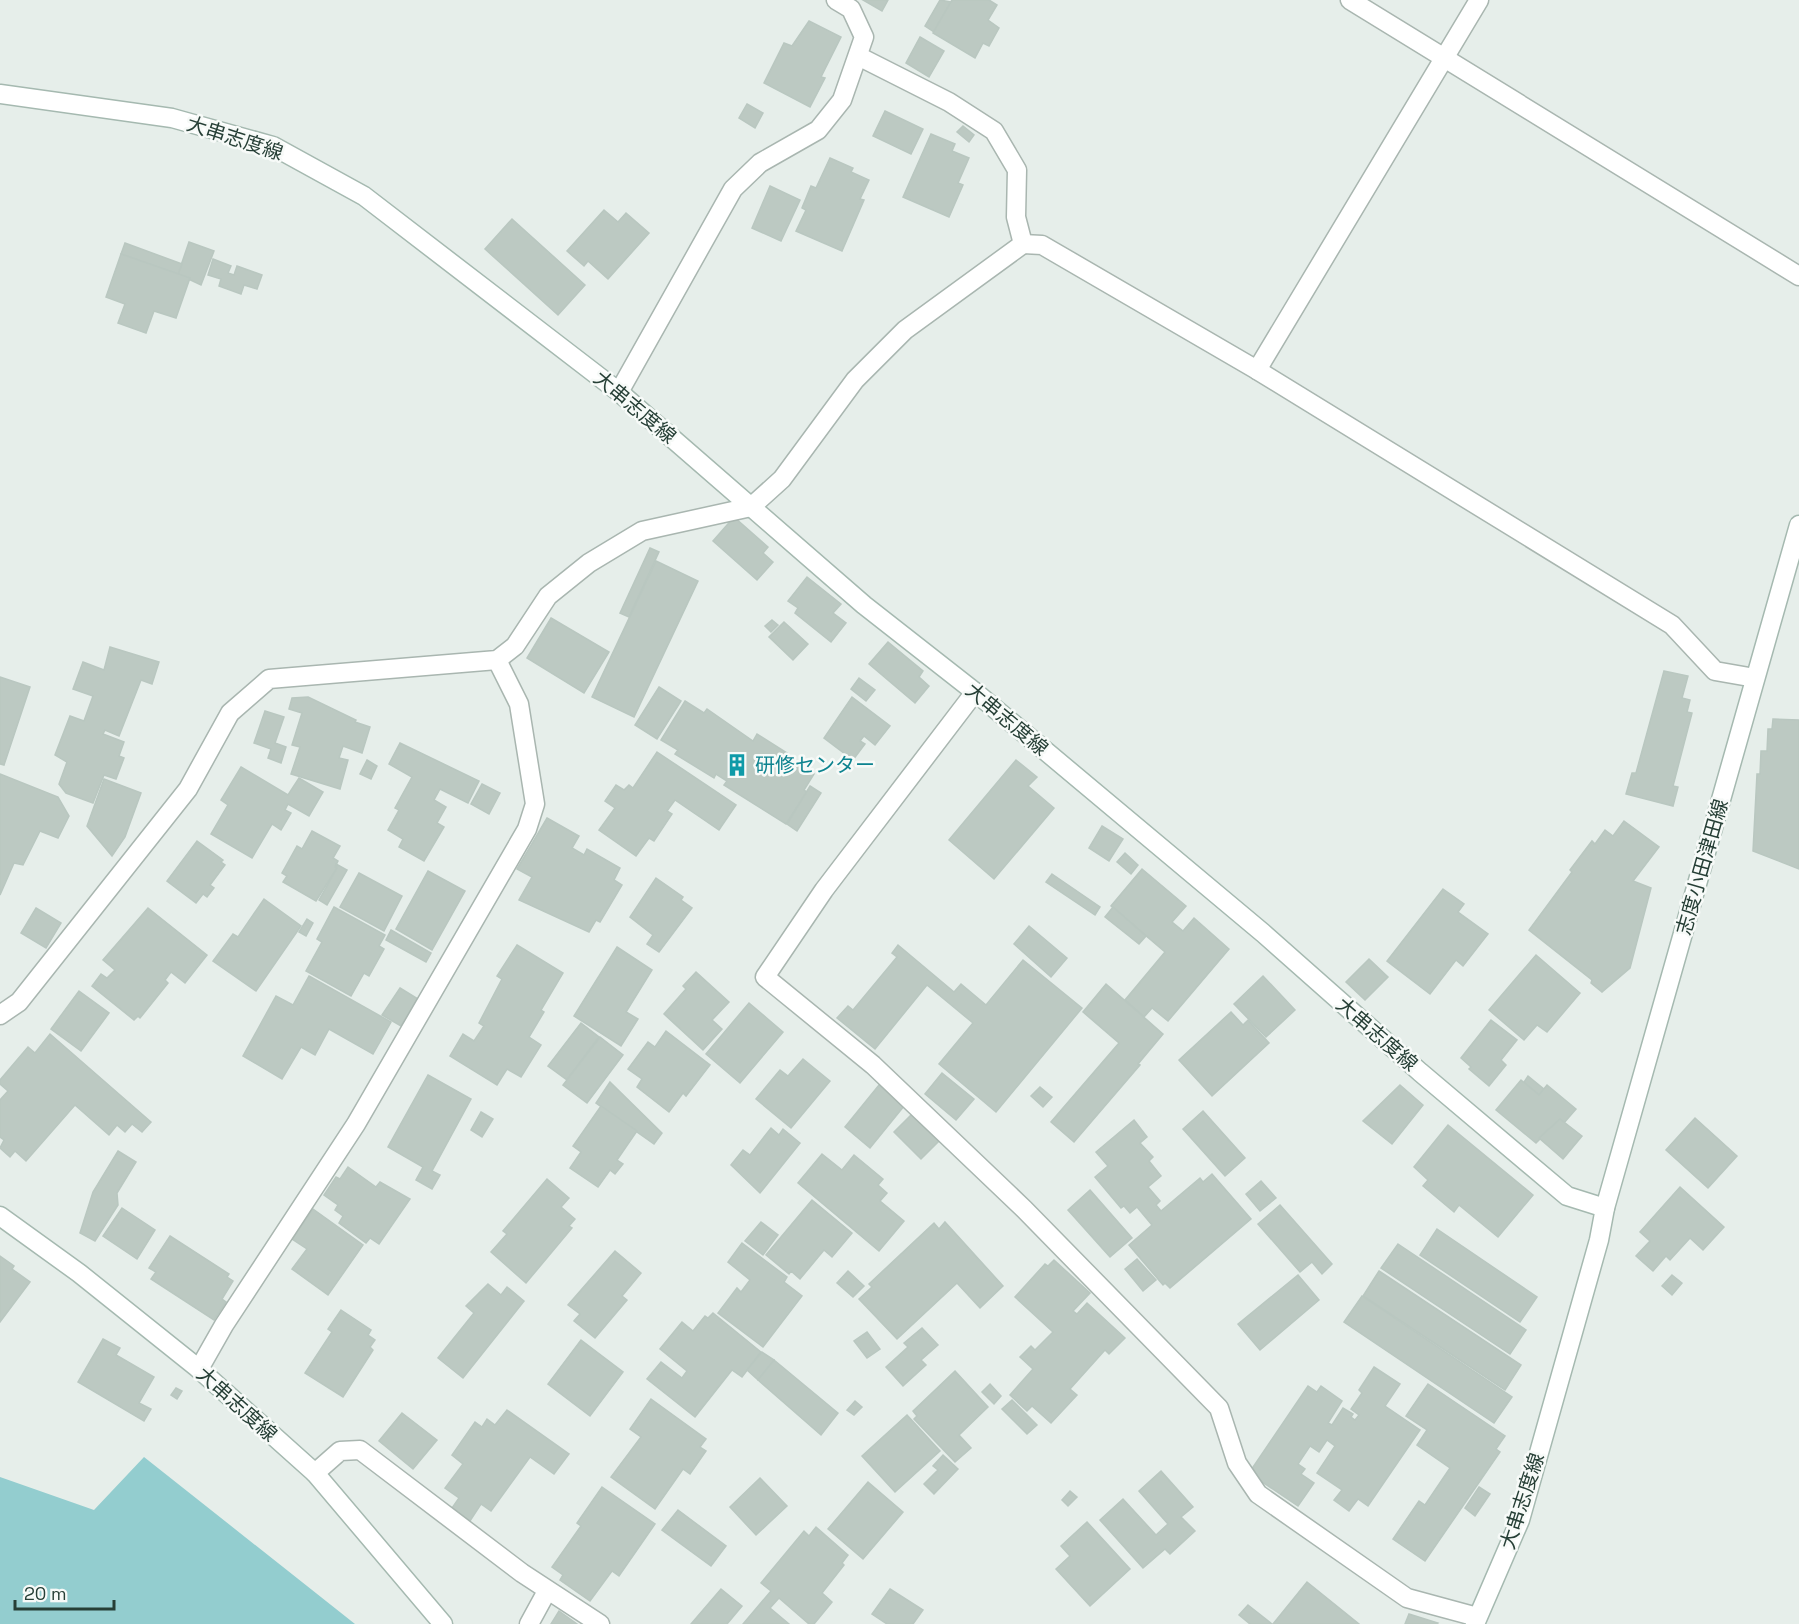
<svg xmlns="http://www.w3.org/2000/svg" width="1799" height="1624" viewBox="0 0 1799 1624" font-family="'Space Grotesk','Noto Sans JP',sans-serif">
<style>
.water{fill:#93cdcf}
.building{fill:#bcc9c2;stroke:#b9c7c0;stroke-width:1.5}
.lines{fill:none;stroke-linecap:round;stroke-linejoin:round}
.street-casing{stroke:#a9b6b0;stroke-width:21}
.secondary-casing{stroke:#a5b9b0;stroke-width:21}
.street{stroke:#fff;stroke-width:18}
.secondary{stroke:#fff;stroke-width:18}
.labels{text-anchor:middle;stroke-width:5;stroke-linejoin:round;paint-order:stroke}
.street-label{font-size:20px;fill:#263f36;stroke:#f7faf8}
.culture-label{font-size:20px;fill:#0d838f;stroke:#f7faf8;text-anchor:start}
</style>
<rect width="100%" height="100%" fill="#e6eeea"/>
<polygon class="water" points="144,1457 355,1624 0,1624 0,1477 94,1510"/>
<g class="building">
<polygon points="863,0 888,0 882,11"/>
<polygon points="940,0 951,2 934,32 925,26"/>
<polygon points="952,0 989,0 997,5 988,20 999,28 989,46 983,43 975,58 933,33"/>
<polygon points="809,21 841,37 821,77 825,78 810,107 764,83 784,43 792,46"/>
<polygon points="920,37 944,51 929,77 906,63"/>
<polygon points="747,104 763,113 755,128 739,118"/>
<polygon points="885,111 923,129 911,154 873,136"/>
<polygon points="963,126 974,135 969,142 957,132"/>
<polygon points="931,134 955,144 952,151 969,158 958,183 963,185 949,217 903,197"/>
<polygon points="830,158 853,168 851,172 869,180 860,199 864,200 842,251 796,231 806,210 802,208 811,186 816,188"/>
<polygon points="770,186 800,200 781,241 752,228"/>
<polygon points="604,210 618,222 626,213 649,233 608,279 588,261 584,266 567,251"/>
<polygon points="512,219 585,285 558,315 485,249"/>
<polygon points="189,242 214,251 201,285 178,274"/>
<polygon points="125,243 182,264 178,274 121,254"/>
<polygon points="121,254 190,278 176,318 154,311 146,333 118,323 125,304 106,297"/>
<polygon points="213,259 231,266 228,273 234,275 237,266 262,275 257,289 244,285 241,294 219,286 221,279 208,275"/>
<polygon points="734,517 768,547 763,553 773,562 757,580 713,541"/>
<polygon points="650,548 659,552 629,617 620,613"/>
<polygon points="656,561 698,581 634,717 592,697"/>
<polygon points="807,577 841,604 833,613 846,623 831,642 795,613 798,608 788,601"/>
<polygon points="551,618 609,652 584,693 527,658"/>
<polygon points="772,620 778,625 771,632 765,626"/>
<polygon points="784,622 808,644 793,660 769,637"/>
<polygon points="888,642 923,671 919,677 929,686 915,703 869,664"/>
<polygon points="110,647 159,662 152,684 141,680 119,736 105,730 103,734 124,742 119,756 124,758 116,779 104,775 93,803 66,793 59,784 67,762 55,755 70,716 84,721 93,696 73,689 83,662 104,670"/>
<polygon points="1664,671 1688,676 1682,698 1690,700 1687,712 1692,713 1673,786 1678,787 1673,806 1626,794 1632,773 1636,773"/>
<polygon points="0,677 30,687 4,765 0,764"/>
<polygon points="859,678 875,690 866,701 851,689"/>
<polygon points="659,687 681,701 657,739 635,725"/>
<polygon points="308,697 356,720 355,722 370,727 362,753 343,746 339,758 348,760 340,789 291,774 300,747 292,745 302,713 289,709 292,698"/>
<polygon points="852,697 890,726 875,745 864,736 860,741 865,744 853,760 824,738"/>
<polygon points="685,701 704,713 707,709 753,741 757,734 787,753 775,772 779,775 789,758 814,774 804,790 807,792 786,824 724,785 727,781 716,774 714,778 675,754 678,750 661,740"/>
<polygon points="265,711 284,717 275,743 286,747 281,763 268,758 271,749 254,743"/>
<polygon points="1773,719 1799,720 1799,869 1753,851 1757,774 1760,774 1761,751 1767,751 1768,729 1772,729"/>
<polygon points="400,743 479,781 468,803 440,789 434,800 446,807 437,823 444,827 424,861 399,847 403,839 388,830 399,810 395,808 412,777 389,764"/>
<polygon points="657,752 736,805 719,830 675,800 667,811 672,814 654,841 649,838 636,856 599,830 615,808 605,801 616,785 624,790 629,785 633,788"/>
<polygon points="367,760 377,766 371,779 360,774"/>
<polygon points="1016,760 1037,777 1028,786 1054,808 994,879 949,840"/>
<polygon points="241,767 288,795 299,778 323,792 309,816 288,804 285,810 291,813 281,830 272,824 252,858 211,834 228,805 221,800"/>
<polygon points="0,774 58,797 69,816 58,838 40,831 23,865 14,863 0,895"/>
<polygon points="104,779 141,793 125,837 112,856 87,826"/>
<polygon points="482,784 500,793 489,814 471,804"/>
<polygon points="810,786 821,793 797,831 787,824"/>
<polygon points="547,818 579,836 572,848 584,855 587,849 620,868 614,880 622,885 600,922 596,920 589,932 519,900 532,877 517,869"/>
<polygon points="1624,821 1659,847 1633,881 1651,888 1630,968 1602,992 1591,983 1592,980 1529,930 1572,872 1570,870 1592,841 1595,844 1605,830 1613,836"/>
<polygon points="1102,826 1123,839 1109,861 1089,848"/>
<polygon points="312,831 340,846 333,858 338,861 335,867 337,868 316,901 283,882 287,876 282,873 297,846 302,849"/>
<polygon points="197,841 223,860 221,862 225,865 210,885 214,888 207,897 203,894 196,903 167,881"/>
<polygon points="1125,853 1138,865 1131,874 1117,862"/>
<polygon points="336,864 347,870 327,905 319,900 337,868"/>
<polygon points="1142,869 1186,906 1172,922 1183,931 1194,918 1229,949 1168,1021 1152,1008 1144,1017 1125,1000 1165,952 1111,906"/>
<polygon points="428,871 465,891 432,950 396,929"/>
<polygon points="359,873 402,896 384,931 340,907"/>
<polygon points="1052,874 1100,907 1095,915 1046,882"/>
<polygon points="656,878 683,897 681,900 692,908 659,952 647,944 653,935 630,917"/>
<polygon points="1443,889 1464,904 1458,912 1488,934 1463,966 1456,960 1430,994 1387,961"/>
<polygon points="264,899 301,926 256,991 213,961 233,934 238,937"/>
<polygon points="334,907 385,935 379,946 384,949 369,976 364,973 351,996 306,971 322,942 317,939"/>
<polygon points="1113,907 1146,936 1139,944 1105,917"/>
<polygon points="36,908 61,923 46,948 21,933"/>
<polygon points="148,908 207,955 185,983 171,972 165,980 168,983 140,1018 138,1016 134,1020 92,986 101,974 107,978 115,970 103,960"/>
<polygon points="307,919 313,923 306,936 299,932"/>
<polygon points="1029,926 1067,958 1051,977 1014,944"/>
<polygon points="391,930 431,953 426,962 386,940"/>
<polygon points="517,945 563,973 541,1010 544,1012 529,1037 541,1045 521,1077 507,1069 497,1085 450,1056 463,1034 474,1041 484,1026 479,1023 502,979 497,976"/>
<polygon points="898,945 954,992 961,984 986,1005 1023,960 1082,1008 996,1112 939,1064 973,1023 927,985 875,1049 837,1018 848,1006 853,1010 897,957 892,953"/>
<polygon points="617,947 652,970 626,1012 638,1019 621,1046 574,1016"/>
<polygon points="1536,955 1580,993 1547,1032 1537,1025 1524,1040 1489,1010"/>
<polygon points="1369,959 1388,977 1365,1000 1346,982"/>
<polygon points="696,972 729,1002 712,1020 722,1029 703,1050 664,1014 686,989 683,986"/>
<polygon points="309,976 391,1022 373,1054 329,1029 315,1055 301,1047 282,1079 243,1056 276,996 293,1005"/>
<polygon points="1263,976 1295,1010 1266,1037 1234,1004"/>
<polygon points="1106,984 1163,1034 1138,1064 1140,1065 1074,1142 1051,1122 1119,1043 1083,1012"/>
<polygon points="400,988 418,999 401,1026 382,1015"/>
<polygon points="79,991 109,1013 81,1051 51,1029"/>
<polygon points="749,1003 783,1032 740,1083 706,1054"/>
<polygon points="1231,1012 1243,1025 1248,1020 1269,1043 1212,1096 1179,1060"/>
<polygon points="1491,1020 1517,1040 1501,1060 1506,1065 1489,1086 1469,1069 1471,1067 1461,1058"/>
<polygon points="581,1023 599,1037 567,1080 548,1066"/>
<polygon points="666,1031 710,1065 686,1096 683,1093 669,1112 637,1087 642,1079 628,1069 648,1042 655,1047"/>
<polygon points="50,1034 151,1122 142,1132 132,1124 125,1132 117,1125 109,1135 75,1105 26,1161 15,1151 10,1157 0,1148 4,1140 0,1137 0,1100 8,1091 0,1084 0,1080 28,1047 35,1053"/>
<polygon points="600,1037 623,1055 587,1103 563,1085"/>
<polygon points="803,1059 830,1081 791,1128 756,1099 780,1070 788,1076"/>
<polygon points="942,1073 974,1099 956,1120 925,1094"/>
<polygon points="428,1075 471,1099 432,1171 440,1175 432,1189 416,1180 423,1167 388,1147"/>
<polygon points="1528,1076 1544,1089 1539,1095 1524,1082"/>
<polygon points="1521,1080 1539,1095 1547,1085 1576,1109 1564,1123 1560,1119 1536,1143 1496,1110"/>
<polygon points="610,1082 662,1133 654,1144 596,1103"/>
<polygon points="879,1085 904,1106 870,1148 845,1127"/>
<polygon points="1400,1085 1423,1105 1392,1144 1363,1121"/>
<polygon points="1040,1087 1052,1097 1043,1107 1031,1096"/>
<polygon points="601,1106 637,1131 617,1160 623,1164 615,1174 610,1170 598,1187 570,1168 581,1152 573,1146"/>
<polygon points="1203,1111 1245,1158 1225,1176 1183,1129"/>
<polygon points="481,1112 493,1119 482,1137 471,1130"/>
<polygon points="913,1113 940,1140 921,1159 894,1132"/>
<polygon points="1695,1118 1737,1156 1708,1188 1666,1150"/>
<polygon points="1560,1119 1582,1136 1563,1159 1539,1138"/>
<polygon points="1134,1120 1147,1137 1140,1143 1153,1157 1149,1161 1161,1176 1148,1187 1160,1201 1156,1205 1161,1211 1200,1178 1203,1182 1212,1174 1251,1219 1170,1288 1165,1283 1163,1285 1129,1245 1152,1225 1137,1207 1130,1213 1124,1206 1121,1208 1095,1177 1108,1166 1096,1152"/>
<polygon points="1448,1125 1533,1195 1498,1237 1459,1205 1454,1212 1423,1186 1428,1180 1414,1167"/>
<polygon points="771,1128 779,1135 783,1129 800,1143 760,1193 731,1165 743,1150 750,1155"/>
<polygon points="118,1151 136,1162 117,1193 118,1205 95,1241 80,1233 93,1192"/>
<polygon points="822,1154 842,1170 854,1155 883,1179 878,1185 887,1193 880,1201 904,1221 879,1251 798,1183"/>
<polygon points="348,1167 376,1187 380,1182 410,1199 379,1244 370,1238 366,1243 339,1223 343,1216 335,1210 338,1205 324,1195 336,1177 340,1179"/>
<polygon points="547,1179 569,1198 561,1207 575,1219 569,1226 572,1228 526,1283 491,1252 507,1234 503,1231"/>
<polygon points="1261,1181 1276,1198 1260,1211 1246,1194"/>
<polygon points="1680,1187 1724,1227 1703,1250 1690,1238 1670,1260 1666,1256 1653,1271 1636,1256 1650,1241 1640,1232"/>
<polygon points="1090,1190 1132,1238 1110,1257 1068,1210"/>
<polygon points="812,1200 852,1233 832,1257 824,1250 800,1279 791,1271 789,1274 766,1255"/>
<polygon points="1280,1205 1332,1264 1322,1274 1312,1262 1300,1272 1258,1224"/>
<polygon points="122,1208 155,1230 137,1259 103,1236"/>
<polygon points="313,1209 363,1245 328,1295 292,1269 307,1249 292,1239"/>
<polygon points="761,1222 778,1235 763,1255 745,1241"/>
<polygon points="945,1222 1003,1286 980,1308 957,1283 897,1339 859,1299 872,1287 869,1284 934,1223 939,1229"/>
<polygon points="1437,1229 1537,1297 1520,1322 1420,1255"/>
<polygon points="170,1236 229,1274 227,1277 233,1281 222,1299 226,1302 214,1320 151,1279 156,1272 149,1268"/>
<polygon points="742,1243 787,1277 784,1282 802,1296 763,1347 718,1313 737,1288 741,1292 750,1280 728,1262"/>
<polygon points="1398,1244 1526,1330 1510,1354 1381,1268"/>
<polygon points="615,1251 641,1273 622,1296 627,1300 595,1338 574,1321 580,1314 568,1305"/>
<polygon points="0,1256 14,1266 12,1269 30,1282 0,1322"/>
<polygon points="1137,1259 1156,1280 1143,1291 1125,1269"/>
<polygon points="1054,1260 1090,1293 1073,1311 1077,1314 1087,1303 1125,1338 1109,1354 1105,1350 1070,1389 1077,1395 1051,1423 1032,1406 1027,1411 1010,1395 1033,1369 1020,1357 1031,1346 1035,1350 1053,1332 1015,1297 1045,1264 1048,1266"/>
<polygon points="848,1271 864,1286 853,1297 837,1283"/>
<polygon points="1379,1271 1521,1365 1505,1390 1363,1296"/>
<polygon points="1298,1275 1319,1300 1260,1350 1238,1324"/>
<polygon points="1672,1275 1682,1283 1672,1295 1662,1286"/>
<polygon points="488,1284 501,1295 507,1287 524,1301 463,1378 438,1358 474,1313 466,1306"/>
<polygon points="1362,1296 1512,1397 1494,1423 1344,1322"/>
<polygon points="341,1310 371,1330 368,1335 375,1340 370,1347 373,1350 343,1397 305,1373 332,1332 328,1329"/>
<polygon points="713,1313 761,1352 742,1377 732,1370 695,1417 647,1379 661,1362 682,1378 687,1371 660,1349 682,1322 693,1331 705,1316 708,1318"/>
<polygon points="922,1328 938,1345 921,1360 926,1365 903,1386 886,1367 908,1347 904,1343"/>
<polygon points="867,1332 880,1349 867,1358 854,1341"/>
<polygon points="103,1339 120,1348 116,1355 154,1377 139,1403 151,1409 144,1421 78,1382"/>
<polygon points="581,1340 623,1372 590,1416 548,1384"/>
<polygon points="762,1352 774,1360 758,1380 747,1370"/>
<polygon points="774,1360 838,1413 821,1435 758,1380"/>
<polygon points="1374,1367 1400,1384 1385,1406 1420,1430 1368,1506 1358,1499 1349,1511 1334,1500 1342,1490 1317,1473 1335,1446 1327,1440 1319,1452 1310,1446 1298,1464 1305,1469 1301,1474 1314,1483 1298,1506 1249,1473 1308,1386 1317,1392 1321,1386 1342,1401 1328,1423 1332,1425 1343,1408 1353,1414 1351,1417 1355,1420 1359,1415 1351,1409 1362,1393 1359,1390"/>
<polygon points="955,1371 988,1407 959,1435 971,1448 955,1462 914,1419 917,1416 913,1411"/>
<polygon points="990,1384 1001,1396 994,1404 982,1392"/>
<polygon points="1428,1384 1505,1436 1496,1449 1500,1452 1425,1561 1393,1539 1419,1501 1425,1505 1450,1468 1417,1445 1427,1430 1406,1416"/>
<polygon points="176,1388 182,1391 177,1399 171,1395"/>
<polygon points="651,1399 706,1439 700,1447 706,1451 690,1474 683,1469 655,1509 611,1477 641,1437 630,1429"/>
<polygon points="1012,1400 1037,1425 1027,1434 1002,1409"/>
<polygon points="855,1401 862,1407 854,1415 847,1410"/>
<polygon points="507,1410 569,1454 554,1474 530,1457 491,1511 481,1504 470,1521 452,1508 459,1498 445,1488 463,1464 452,1455 475,1422 482,1427 487,1419 495,1425"/>
<polygon points="402,1413 437,1440 413,1469 379,1441"/>
<polygon points="907,1415 940,1451 895,1492 862,1456"/>
<polygon points="943,1455 958,1469 934,1494 924,1484 938,1470 933,1466"/>
<polygon points="1161,1471 1193,1507 1181,1517 1195,1531 1170,1554 1165,1549 1143,1568 1100,1520 1123,1499 1156,1535 1168,1524 1139,1491"/>
<polygon points="760,1478 787,1506 756,1535 730,1507"/>
<polygon points="868,1482 903,1512 863,1559 828,1529"/>
<polygon points="602,1487 655,1524 619,1576 612,1571 590,1601 560,1580 563,1575 552,1567 581,1526 577,1523"/>
<polygon points="1479,1487 1490,1494 1475,1516 1465,1508"/>
<polygon points="1070,1491 1077,1497 1068,1506 1062,1500"/>
<polygon points="678,1510 726,1546 711,1566 662,1530"/>
<polygon points="1087,1522 1130,1569 1090,1606 1056,1569 1070,1556 1061,1546"/>
<polygon points="816,1527 848,1555 842,1563 844,1565 822,1593 832,1602 814,1624 809,1624 779,1598 770,1608 789,1624 743,1624 771,1591 761,1583 804,1531 809,1536"/>
<polygon points="1307,1582 1359,1624 1273,1624"/>
<polygon points="721,1589 742,1606 727,1624 691,1624"/>
<polygon points="890,1589 923,1610 913,1624 887,1624 872,1614"/>
<polygon points="1248,1605 1272,1624 1250,1624 1239,1615"/>
<polygon points="559,1611 577,1624 551,1624"/>
<polygon points="1409,1614 1438,1623 1437,1624 1405,1624"/>
</g>
<g class="lines">
<g class="street-casing">
<g id="street">
<polyline points="1350,0 1799,276"/>
<polyline points="1023,244 1042,245 1257,370 1672,625 1715,671 1755,678"/>
<polyline points="1257,370 1479,0"/>
<polyline points="619,392 733,189 760,163 818,130 842,100 864,37 851,9 836,0"/>
<polyline points="975,692 824,890 765,977 873,1065 1024,1209 1219,1408 1237,1463 1258,1494 1407,1598 1477,1617"/>
<polyline points="0,1015 19,1002 188,789 230,713 269,679 497,660 515,646 548,596 589,563 642,531 751,507 782,479 855,380 905,330 1023,244 1016,217 1017,170 994,131 949,102 858,56"/>
<polyline points="199,1369 224,1325 356,1124 527,829 535,804 519,704 497,660"/>
<polyline points="315,1473 340,1451 360,1450 522,1573 600,1624"/>
<polyline points="529,1624 547,1591"/>
</g>
</g>
<g class="secondary-casing">
<g id="secondary">
<polyline points="0,94 172,118 273,146 364,196 619,392 864,605 975,692 1263,933 1420,1072 1567,1196 1605,1208"/>
<polyline points="0,1216 79,1273 199,1369 315,1473 443,1624"/>
<polyline points="1475,1624 1520,1520 1599,1240 1605,1208 1799,525"/>
</g>
</g>
<use href="#street" class="street"/>
<use href="#secondary" class="secondary"/>
</g>
<defs>
<g id="building-bare" transform="scale(1.8)"><path d="M-4-6H4V6H1V3H-1V6H-4ZM-2.5-4.3h1.7v1.8h-1.7ZM.8-4.3h1.7v1.8H.8ZM-2.5-1h1.7V.8h-1.7ZM.8-1h1.7V.8H.8Z" fill="#0f9aa8" stroke="#f7faf8" stroke-width="2.5" paint-order="stroke"/></g>
</defs>
<g fill-rule="evenodd">
<use href="#building-bare" x="737" y="765"/>
</g>
<g class="labels">
<g class="street-label">
<text transform="translate(235 138) rotate(18)" y="7">大串志度線</text>
<text transform="translate(635 407) rotate(40)" y="7">大串志度線</text>
<text transform="translate(1007 719) rotate(40)" y="7">大串志度線</text>
<text transform="translate(1702 867) rotate(-74)" y="7">志度小田津田線</text>
<text transform="translate(1377 1034) rotate(41)" y="7">大串志度線</text>
<text transform="translate(237 1404) rotate(42)" y="7">大串志度線</text>
<text transform="translate(1522 1501) rotate(-72)" y="7">大串志度線</text>
</g>
<g class="culture-label">
<text x="755" y="772">研修センター</text>
</g>
</g>
<path d="M15 1600v9h99v-9" fill="none" stroke="#263f36" stroke-width="3"/>
<text x="24" y="1600" font-size="18" fill="#263f36" stroke="#f7faf8" stroke-width="4.5" paint-order="stroke">20 m</text>
</svg>
